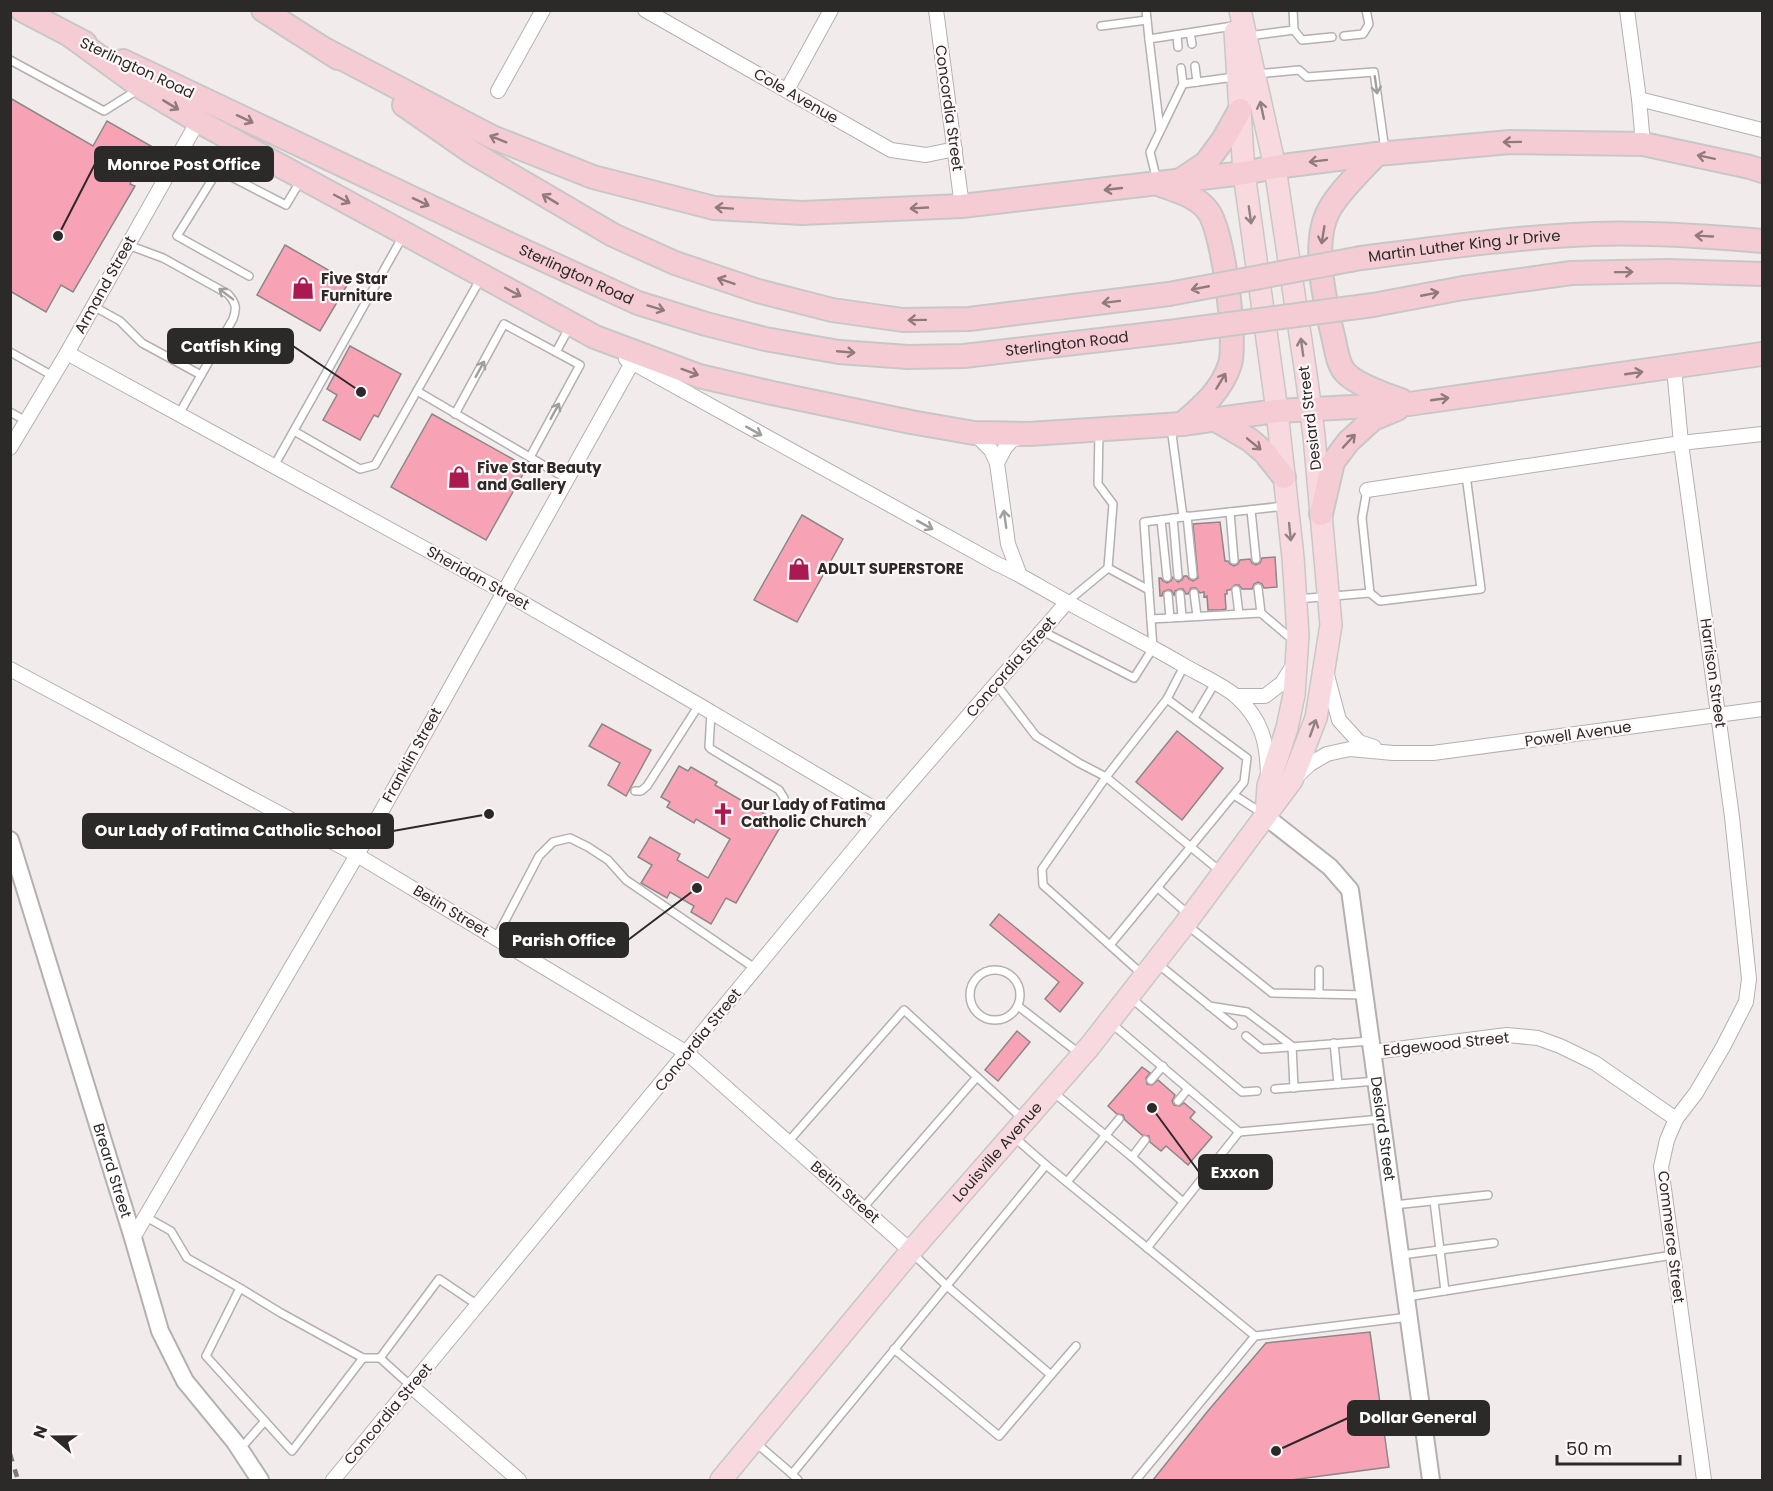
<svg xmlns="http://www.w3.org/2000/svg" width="1773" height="1491" viewBox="0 0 1773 1491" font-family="Poppins,sans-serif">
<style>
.building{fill:#f7a3b5;stroke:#8d8788;stroke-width:1.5}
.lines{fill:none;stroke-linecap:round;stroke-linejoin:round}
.service-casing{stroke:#b6afb1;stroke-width:10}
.minor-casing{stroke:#b6afb1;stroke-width:16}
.tertiary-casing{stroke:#b6afb1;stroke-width:20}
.primary-casing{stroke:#c8c7c7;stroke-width:24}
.trunk-casing{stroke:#c8c7c7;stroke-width:26}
.service{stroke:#fff;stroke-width:7}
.minor{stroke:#fff;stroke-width:14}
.tertiary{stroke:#fff;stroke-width:16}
.primary{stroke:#f8d9df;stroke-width:21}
.trunk{stroke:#f6ccd4;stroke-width:22}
.rail{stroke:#7c7878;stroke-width:4.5;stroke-dasharray:8 8;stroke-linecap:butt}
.trunk-bridge-casing{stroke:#c8c7c7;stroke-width:26;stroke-linecap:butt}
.trunk-bridge{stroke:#f6ccd4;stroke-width:22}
.oneway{stroke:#a09f9f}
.oneway2{stroke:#917a7e}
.oneway3{stroke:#928184}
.labels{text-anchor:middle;stroke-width:4.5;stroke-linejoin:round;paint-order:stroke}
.street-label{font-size:15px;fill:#2c2929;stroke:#fef8f9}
.poi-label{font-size:15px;font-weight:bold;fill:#2c2929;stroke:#fef8f9;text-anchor:start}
.leader{fill:none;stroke:#2c2929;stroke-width:2}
.callout-dot{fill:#2c2929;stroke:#fef8f9;stroke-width:2}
.callout{fill:#2c2929;stroke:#2c2929;stroke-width:2}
.callout-label{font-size:16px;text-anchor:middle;font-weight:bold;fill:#fff}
</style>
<rect width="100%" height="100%" fill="#f2ebec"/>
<g class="building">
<polygon points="10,98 93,146 107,121 151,146 130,184 135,186 73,292 61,285 46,312 10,291"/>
<polygon points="285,245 349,282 320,331 257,295"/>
<polygon points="350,346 401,374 378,417 374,415 360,440 323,420 337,395 327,389"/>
<polygon points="432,414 527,467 486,540 391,487"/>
<polygon points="802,515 843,539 797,622 754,600"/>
<polygon points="1220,522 1225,561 1228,561 1230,564 1234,566 1238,564 1240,560 1250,559 1252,563 1256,565 1260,563 1262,558 1275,557 1277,587 1264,588 1262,584 1258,582 1254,584 1252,589 1242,589 1239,585 1235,585 1230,590 1227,590 1227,594 1225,594 1226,609 1221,610 1208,610 1207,596 1204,597 1204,592 1200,593 1196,588 1191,588 1188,594 1186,594 1183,589 1179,589 1175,591 1174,595 1171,590 1167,590 1163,592 1162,596 1160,596 1159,578 1161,578 1163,581 1167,583 1171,581 1173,577 1178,582 1182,580 1184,576 1187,576 1189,579 1193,581 1198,578 1193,524"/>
<polygon points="602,724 651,750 626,796 608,785 620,763 589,746"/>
<polygon points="1177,731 1223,768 1182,820 1136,782"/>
<polygon points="679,766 688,771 691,767 717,782 715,785 782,824 736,903 726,898 711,924 691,912 694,906 670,892 667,898 641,883 652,865 638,857 650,837 680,854 677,860 708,878 730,839 696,819 694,823 667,807 670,802 661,797"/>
<polygon points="999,914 1083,983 1060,1012 1045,999 1059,982 990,925"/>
<polygon points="1017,1031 1030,1042 998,1081 985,1070"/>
<polygon points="1142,1067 1150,1073 1146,1078 1147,1084 1152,1085 1158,1080 1175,1095 1172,1101 1174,1105 1179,1106 1184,1103 1195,1112 1190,1118 1212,1137 1188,1165 1166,1146 1161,1151 1150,1142 1149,1136 1142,1135 1125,1120 1123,1115 1117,1114 1108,1106"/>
<polygon points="1370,1332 1389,1467 1291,1480 1153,1480 1207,1412 1266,1343"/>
</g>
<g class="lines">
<g class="service-casing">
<g id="service">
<polyline points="1146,10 1149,39"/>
<polyline points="1101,26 1147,20"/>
<polyline points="1294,30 1302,40 1332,37"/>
<polyline points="1190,33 1192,44"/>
<polyline points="1177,35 1178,47"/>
<polyline points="1248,36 1294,30 1293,10"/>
<polyline points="1344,36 1363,34 1369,24 1366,10"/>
<polyline points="10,60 104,111 139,89"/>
<polyline points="1195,66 1197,82"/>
<polyline points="1181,68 1183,84"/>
<polyline points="1256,74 1299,70 1307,77 1374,72 1385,150"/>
<polyline points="1160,130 1149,39 1233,26"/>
<polyline points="1157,181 1150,152 1183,84 1234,77"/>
<path d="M128 245 163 258 228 294C236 303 237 308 233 319L179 414"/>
<polyline points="249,276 177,236 218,170 286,205 301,180"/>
<polyline points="93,306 120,321 142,343 201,375"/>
<polyline points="10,352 53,376"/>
<polyline points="556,352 569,328"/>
<polyline points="417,391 567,479"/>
<polyline points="10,412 26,421"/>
<polyline points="455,414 504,324 580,365 530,457"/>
<polyline points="294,431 360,469 375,465 481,278"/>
<polyline points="274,466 403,236"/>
<polyline points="1251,510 1256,559"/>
<polyline points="1230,512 1234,560"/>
<polyline points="1187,516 1193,575"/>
<polyline points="1183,517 1285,506"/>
<polyline points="1173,518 1178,576"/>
<polyline points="1161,520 1167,577"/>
<polyline points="1108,568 1149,590"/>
<polyline points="1258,588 1261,613"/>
<polyline points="1236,590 1239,614"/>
<polyline points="1194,593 1197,616"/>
<polyline points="1370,593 1380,601 1481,589 1466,475"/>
<polyline points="1180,594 1182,617"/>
<polyline points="1168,595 1170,618"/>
<polyline points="1297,599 1370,593 1362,518 1367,490"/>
<polyline points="1067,602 1108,568 1113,504 1098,484 1099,432"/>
<polyline points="1151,619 1261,613 1294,641"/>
<polyline points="1042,631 1134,678 1153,648 1144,522 1183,517 1171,427"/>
<polyline points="996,684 1036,736 1079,763 1106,777 1220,871"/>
<polyline points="711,712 709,747 711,749 779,790 784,798"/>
<polyline points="1194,718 1215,683"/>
<polyline points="635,791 641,791 647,786 699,705"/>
<polyline points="1234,795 1262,813"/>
<polyline points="1158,888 1188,914"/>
<polyline points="1187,925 1272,993 1365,995"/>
<polyline points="496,938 539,856 553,842 570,838 588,847 608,860 626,880 756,969"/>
<polyline points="1110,945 1244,782 1247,758 1167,699"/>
<polyline points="1158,964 1233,1025"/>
<polyline points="1319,970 1319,994"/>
<circle cx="995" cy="995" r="25"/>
<polyline points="1143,975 1043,885 1042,869 1106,777 1167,699 1184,666"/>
<polyline points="1131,998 1242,1092 1257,1091"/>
<polyline points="1018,1006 1080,1054"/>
<polyline points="1209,1006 1247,1012 1292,1046 1294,1088"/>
<polyline points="1111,1023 1239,1132 1381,1119"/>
<polyline points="1246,1036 1262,1049 1371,1041"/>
<polyline points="1334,1043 1338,1084"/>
<polyline points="1151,1080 1163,1066"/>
<polyline points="1275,1089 1377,1081"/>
<polyline points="1053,1092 1132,1157 1183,1202"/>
<polyline points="1178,1101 1188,1089"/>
<polyline points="788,1142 904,1010 977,1077"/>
<polyline points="1132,1157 1145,1140"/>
<polyline points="1046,1165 1255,1336"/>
<polyline points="1067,1182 1119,1119"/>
<polyline points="1434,1201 1445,1291"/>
<polyline points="1394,1205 1488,1195"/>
<polyline points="863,1208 977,1077 1023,1119"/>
<polyline points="146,1217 171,1231 187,1258 240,1288 206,1356 292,1451 363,1358 281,1313 240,1288"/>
<polyline points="1147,1248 1239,1132"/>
<polyline points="1401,1255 1494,1243"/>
<polyline points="1406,1297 1673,1255"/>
<polyline points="894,1349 999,1436 1051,1375 947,1286 912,1253"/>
<polyline points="363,1358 380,1358 412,1387"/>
<polyline points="380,1358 439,1279 479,1306"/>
<polyline points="1051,1375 1076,1346"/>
<polyline points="755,1442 792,1474 1046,1165 1014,1137"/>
<polyline points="241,1448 265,1421"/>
<polyline points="792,1474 798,1480"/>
<polyline points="1136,1480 1255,1336 1409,1317"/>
</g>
</g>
<g class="minor-casing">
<g id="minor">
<polyline points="645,10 891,150 926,155 955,149"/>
<polyline points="936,10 962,206"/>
<polyline points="1627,10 1639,99 1643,144"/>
<polyline points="787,90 831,10"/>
<polyline points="498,91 543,10"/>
<polyline points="1639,99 1762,130"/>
<polyline points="67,353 504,592 699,705 883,814"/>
<path d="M626 359 997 564C1022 575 1045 590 1069 603 1105 623 1142 641 1178 662 1194 672 1224 685 1237 697 1262 720 1267 742 1268 774"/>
<polyline points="1674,368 1681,443 1732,817 1749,979 1746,1002 1723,1047 1696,1093 1676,1119 1667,1140 1661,1167 1704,1480"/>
<polyline points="974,433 991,450 997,463"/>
<polyline points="10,448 67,353 198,121"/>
<polyline points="1367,490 1681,443 1762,434"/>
<polyline points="1019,573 1008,544 997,463 1005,448 1012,440 1022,437"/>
<polyline points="10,669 357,855 687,1053 911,1251"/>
<polyline points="1327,675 1339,720 1359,742 1374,747"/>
<polyline points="1236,696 1265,696 1282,683 1294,664"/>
<polyline points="1296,777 1310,764 1327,754 1350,749 1393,753 1433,753 1762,709"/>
<polyline points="1373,1052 1507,1035 1538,1038 1560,1046 1595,1063 1676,1119"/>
<polyline points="133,1238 357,855 632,363"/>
<polyline points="412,1387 519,1480"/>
<polyline points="333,1480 883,814 1067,602"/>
</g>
</g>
<g class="tertiary-casing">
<g id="tertiary">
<path id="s1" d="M1265 816 1330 867 1350 890 1431 1480"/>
<path id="s2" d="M10 840 133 1238 160 1331 185 1381 235 1442 260 1480"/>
</g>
</g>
<g class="primary-casing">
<g id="primary">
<polyline points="1235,32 1244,173 1277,411 1293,557 1298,635 1294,695 1287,728 1268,786 1266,815"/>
<path id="s3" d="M721 1480 911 1251 1090 1046 1185 924 1292 780 1316 718 1331 625 1314 436 1307 381 1275 167 1240 10"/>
</g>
</g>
<g class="trunk-casing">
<g id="trunk">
<polyline points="22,10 85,43"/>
<polyline points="263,10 338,58"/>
<polyline points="71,36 141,87 198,121 595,337 699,376 772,393 911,422 974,433 1029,434 1182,424 1277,411 1409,404 1762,354"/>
<polyline points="326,50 492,137 593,177 714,208 802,213 962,206 1244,173 1275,167 1377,154 1510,142 1643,144 1750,167 1762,171"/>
<path id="s4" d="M123 61 507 243 638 303 706 324 765 339 839 352 908 357 964 356 1177 331"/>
<polyline points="404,105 473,153 613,235 675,263 758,291 832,310 903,320 969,319 1169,294"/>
<path d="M1377 154C1362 170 1340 190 1329 210 1311 242 1325 302 1333 336 1336 347 1337 362 1344 371 1354 384 1386 395 1401 400"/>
<polyline points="1182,179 1206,163 1223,140 1240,110"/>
<path d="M1161 185C1177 191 1197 196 1208 211 1223 230 1237 340 1230 364 1222 390 1202 407 1182 424"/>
<path id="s5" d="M1361 258C1438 248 1516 237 1593 234 1650 232 1706 236 1762 241"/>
<polyline points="1373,305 1463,288 1571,273 1669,271 1762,274"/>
<polyline points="1216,420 1250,440 1265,453 1284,477"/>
<polyline points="1321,514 1333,462 1348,442 1373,419 1397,409"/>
</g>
</g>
<use href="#service" class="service"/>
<use href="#minor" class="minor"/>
<use href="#tertiary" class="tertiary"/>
<use href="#primary" class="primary"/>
<use href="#trunk" class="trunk"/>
<polyline class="rail" points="10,1454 18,1480"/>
<g class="trunk-bridge-casing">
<g id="trunk-bridge">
<polyline points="1169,294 1361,258"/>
<polyline points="1177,331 1373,305"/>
</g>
</g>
<use href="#trunk-bridge" class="trunk-bridge"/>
</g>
<defs><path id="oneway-shaft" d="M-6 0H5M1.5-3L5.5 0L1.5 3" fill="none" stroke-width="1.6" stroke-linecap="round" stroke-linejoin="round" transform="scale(1.5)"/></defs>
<g class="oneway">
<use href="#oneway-shaft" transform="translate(1376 85) rotate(82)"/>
<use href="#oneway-shaft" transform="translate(226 294) rotate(-143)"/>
<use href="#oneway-shaft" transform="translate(480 369) rotate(-61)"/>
<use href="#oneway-shaft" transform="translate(555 411) rotate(-61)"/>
<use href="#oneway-shaft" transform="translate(754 431) rotate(29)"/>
<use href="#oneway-shaft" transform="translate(1005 519) rotate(-98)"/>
<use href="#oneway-shaft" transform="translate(925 525) rotate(29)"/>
</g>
<g class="oneway2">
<use href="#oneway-shaft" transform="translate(171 105) rotate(31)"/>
<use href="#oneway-shaft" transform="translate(245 119) rotate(25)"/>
<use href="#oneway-shaft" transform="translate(498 139) rotate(-158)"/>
<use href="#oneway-shaft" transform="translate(1512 142) rotate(179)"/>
<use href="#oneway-shaft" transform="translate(1706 157) rotate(-168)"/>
<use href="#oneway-shaft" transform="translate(1318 161) rotate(173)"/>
<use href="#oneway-shaft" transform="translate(1113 189) rotate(174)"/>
<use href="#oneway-shaft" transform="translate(342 199) rotate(28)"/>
<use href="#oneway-shaft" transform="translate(550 199) rotate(-149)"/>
<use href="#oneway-shaft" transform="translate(421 202) rotate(25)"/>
<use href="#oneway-shaft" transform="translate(724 208) rotate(-176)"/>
<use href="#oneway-shaft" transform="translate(919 208) rotate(177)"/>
<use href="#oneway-shaft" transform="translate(1323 235) rotate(99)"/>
<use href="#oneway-shaft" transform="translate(1704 236) rotate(-177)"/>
<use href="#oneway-shaft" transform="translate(1624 272) rotate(-1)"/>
<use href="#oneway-shaft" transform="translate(726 281) rotate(-161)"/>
<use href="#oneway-shaft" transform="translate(1200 288) rotate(169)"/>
<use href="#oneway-shaft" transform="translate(513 292) rotate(28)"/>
<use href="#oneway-shaft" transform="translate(1430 294) rotate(-11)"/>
<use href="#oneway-shaft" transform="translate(1111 302) rotate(173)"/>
<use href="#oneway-shaft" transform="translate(656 308) rotate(17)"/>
<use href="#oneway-shaft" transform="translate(917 320) rotate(179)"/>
<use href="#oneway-shaft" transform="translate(846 352) rotate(5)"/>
<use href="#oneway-shaft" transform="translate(690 372) rotate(20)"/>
<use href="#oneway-shaft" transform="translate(1634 373) rotate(-8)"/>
<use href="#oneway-shaft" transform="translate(1221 381) rotate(-59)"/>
<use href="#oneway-shaft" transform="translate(1440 399) rotate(-8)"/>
<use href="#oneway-shaft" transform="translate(1349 441) rotate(-47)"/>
<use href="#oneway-shaft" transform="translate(1254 444) rotate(39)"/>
</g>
<g class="oneway3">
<use href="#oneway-shaft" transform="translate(1262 110) rotate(-102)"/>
<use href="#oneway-shaft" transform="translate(1250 215) rotate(82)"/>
<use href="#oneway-shaft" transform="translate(1302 347) rotate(-98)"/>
<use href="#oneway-shaft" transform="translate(1290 532) rotate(84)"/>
<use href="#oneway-shaft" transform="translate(1313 728) rotate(-70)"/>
</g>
<defs>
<g id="shop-bare" transform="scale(1.8)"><path d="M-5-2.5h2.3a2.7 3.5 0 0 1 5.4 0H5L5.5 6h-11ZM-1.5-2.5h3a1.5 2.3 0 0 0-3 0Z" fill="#aa1950" stroke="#fef8f9" stroke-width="2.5" paint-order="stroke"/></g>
<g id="church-bare" transform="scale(1.8)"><path d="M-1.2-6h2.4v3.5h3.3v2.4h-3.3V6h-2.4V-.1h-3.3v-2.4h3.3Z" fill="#aa1950" stroke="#fef8f9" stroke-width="2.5" paint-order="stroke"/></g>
</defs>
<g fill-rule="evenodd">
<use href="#shop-bare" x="303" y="288"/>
<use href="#shop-bare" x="459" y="477"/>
<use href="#shop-bare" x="799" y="569"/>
<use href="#church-bare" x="723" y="814"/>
</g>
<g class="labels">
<g class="street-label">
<text transform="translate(137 68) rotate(25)" y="5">Sterlington Road</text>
<text transform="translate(796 96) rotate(30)" y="5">Cole Avenue</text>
<text transform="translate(949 108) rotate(82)" y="5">Concordia Street</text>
<text dy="5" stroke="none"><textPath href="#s5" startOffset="104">Martin Luther King Jr Drive</textPath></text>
<text dy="5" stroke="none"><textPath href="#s4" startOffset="501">Sterlington Road</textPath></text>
<text transform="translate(105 285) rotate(-61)" y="5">Armand Street</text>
<text dy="5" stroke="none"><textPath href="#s4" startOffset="1005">Sterlington Road</textPath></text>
<text transform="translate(1310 418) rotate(-97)" y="5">Desiard Street</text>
<text transform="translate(478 578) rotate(29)" y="5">Sheridan Street</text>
<text transform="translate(1011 667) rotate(-49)" y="5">Concordia Street</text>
<text transform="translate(1713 673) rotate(82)" y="5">Harrison Street</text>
<text transform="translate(1578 734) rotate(-8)" y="5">Powell Avenue</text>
<text transform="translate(412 755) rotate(-61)" y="5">Franklin Street</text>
<text transform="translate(451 911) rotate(31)" y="5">Betin Street</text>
<text transform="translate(698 1040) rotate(-51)" y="5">Concordia Street</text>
<text transform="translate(1446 1044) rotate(-6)" y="5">Edgewood Street</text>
<text dy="5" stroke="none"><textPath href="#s1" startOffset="354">Desiard Street</textPath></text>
<text dy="5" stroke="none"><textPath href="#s3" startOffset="429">Louisville Avenue</textPath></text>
<text dy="5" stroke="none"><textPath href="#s2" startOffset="346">Breard Street</textPath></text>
<text transform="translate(845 1192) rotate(41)" y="5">Betin Street</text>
<text transform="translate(1671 1237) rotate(83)" y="5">Commerce Street</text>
<text transform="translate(388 1414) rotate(-50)" y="5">Concordia Street</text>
</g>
<g class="poi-label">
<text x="321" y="284">Five Star<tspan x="321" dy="17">Furniture</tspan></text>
<text x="477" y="473">Five Star Beauty<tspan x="477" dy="17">and Gallery</tspan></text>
<text x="817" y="574">ADULT SUPERSTORE</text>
<text x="741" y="810">Our Lady of Fatima<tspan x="741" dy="17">Catholic Church</tspan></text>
</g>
</g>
<path class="leader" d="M58 236L95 164M361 392L293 346M489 814L393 831M697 888L628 940M1152 1108L1199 1172M1276 1451L1348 1418"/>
<g class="callout-dot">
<circle cx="58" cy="236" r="6"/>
<circle cx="361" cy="392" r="6"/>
<circle cx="489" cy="814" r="6"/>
<circle cx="697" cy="888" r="6"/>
<circle cx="1152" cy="1108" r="6"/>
<circle cx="1276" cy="1451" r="6"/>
</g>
<g class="callout">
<rect x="95" y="147" width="178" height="34" rx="6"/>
<rect x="168" y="329" width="125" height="34" rx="6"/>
<rect x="83" y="814" width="310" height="34" rx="6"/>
<rect x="500" y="923" width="128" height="34" rx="6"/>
<rect x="1199" y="1155" width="73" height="34" rx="6"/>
<rect x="1348" y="1401" width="141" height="34" rx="6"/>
</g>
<g class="callout-label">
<text x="184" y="170">Monroe Post Office</text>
<text x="231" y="352">Catfish King</text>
<text x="238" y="836">Our Lady of Fatima Catholic School</text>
<text x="564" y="946">Parish Office</text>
<text x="1235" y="1178">Exxon</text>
<text x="1418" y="1423">Dollar General</text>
</g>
<rect width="1773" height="1491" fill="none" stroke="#2c2929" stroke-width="24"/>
<g transform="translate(54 1437) rotate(290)" stroke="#fef8f9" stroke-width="4.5" paint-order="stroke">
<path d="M0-4.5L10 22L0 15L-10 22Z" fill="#2c2929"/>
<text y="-9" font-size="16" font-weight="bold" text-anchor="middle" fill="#2c2929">N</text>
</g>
<path d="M1557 1455v9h123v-9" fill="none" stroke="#2c2929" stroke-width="3"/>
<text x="1566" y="1455" font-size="18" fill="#2c2929" stroke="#fef8f9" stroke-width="4.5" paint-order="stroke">50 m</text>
</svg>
